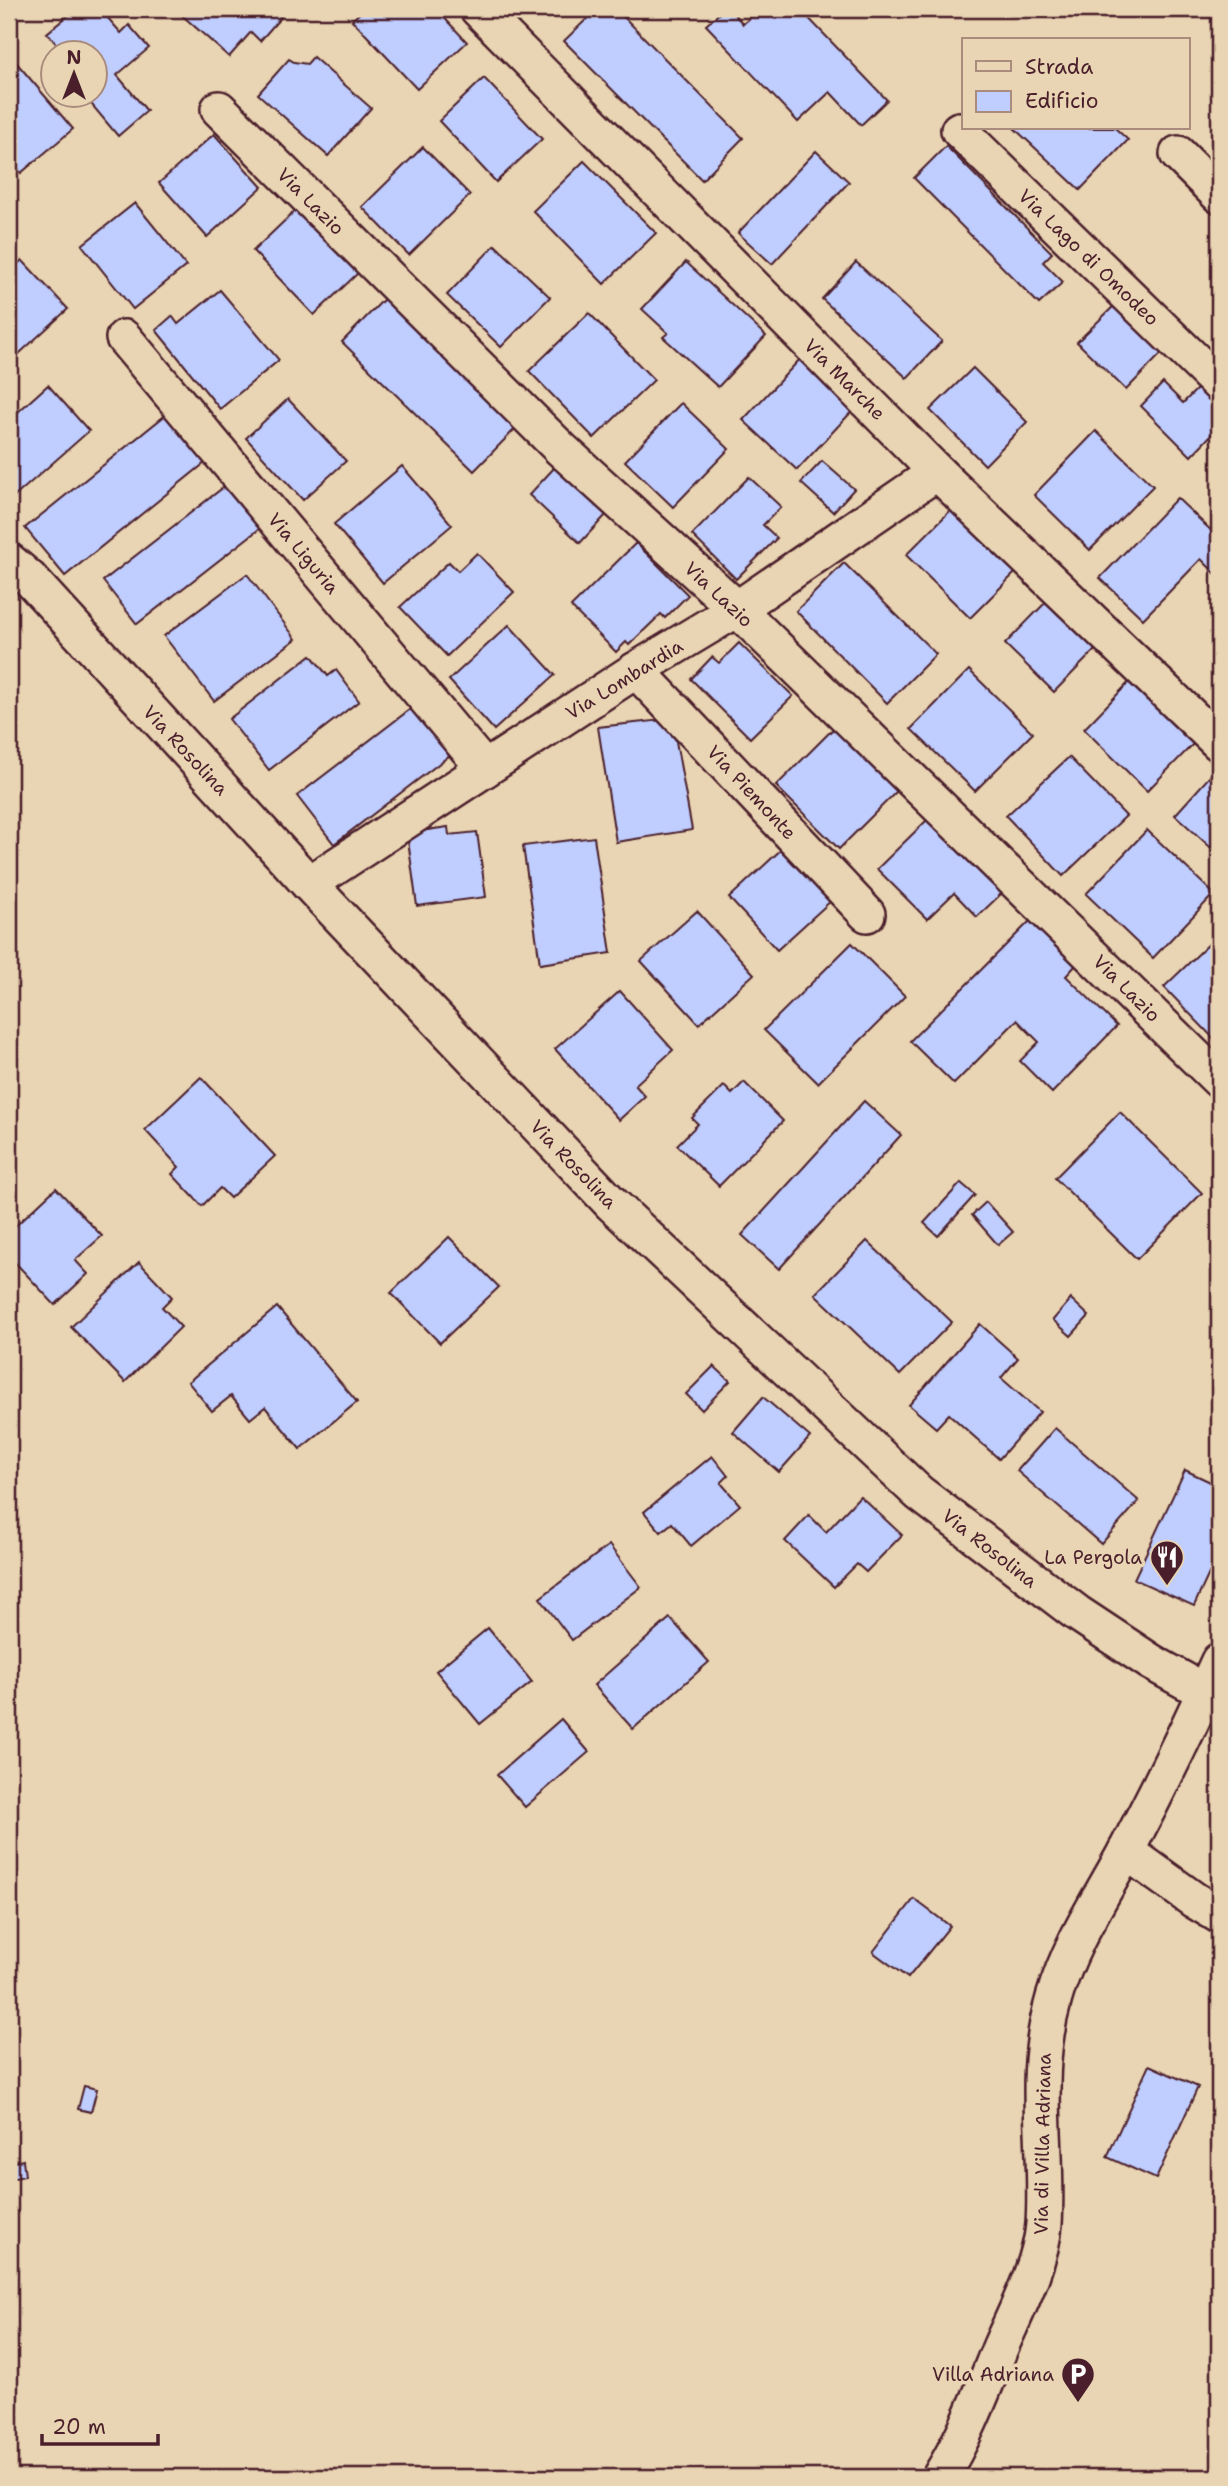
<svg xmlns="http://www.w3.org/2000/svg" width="1228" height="2486" viewBox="0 0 1228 2486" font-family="'Shantell Sans',sans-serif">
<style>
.building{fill:#bfceff;stroke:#4a1f2b;stroke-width:2}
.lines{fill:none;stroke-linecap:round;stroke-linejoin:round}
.minor-casing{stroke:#4a1f2b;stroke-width:40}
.minor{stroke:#e9d5b3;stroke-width:35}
.labels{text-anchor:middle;stroke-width:7;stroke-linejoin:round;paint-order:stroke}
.street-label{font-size:19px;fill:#4a1f2b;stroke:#e9d5b3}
.poi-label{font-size:19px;fill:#4a1f2b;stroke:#e9d5b3;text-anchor:end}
</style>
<rect width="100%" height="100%" fill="#e9d5b3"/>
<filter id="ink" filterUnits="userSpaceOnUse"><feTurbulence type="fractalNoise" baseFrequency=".0143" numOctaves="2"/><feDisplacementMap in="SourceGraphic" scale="14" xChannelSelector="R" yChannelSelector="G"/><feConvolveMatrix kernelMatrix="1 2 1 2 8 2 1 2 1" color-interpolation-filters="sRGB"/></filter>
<g filter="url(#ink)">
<g class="building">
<polygon points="76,9 100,9 121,33 129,25 149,48 117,75 147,111 118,136 87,99 97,91 94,87 94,52 63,52 47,33"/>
<polygon points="175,9 272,9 281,17 260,41 251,32 229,57"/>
<polygon points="364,9 436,9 467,42 417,89 352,20"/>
<polygon points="597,9 616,9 743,138 702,180 564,41"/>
<polygon points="724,9 730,9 743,24 752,16 765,16 773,9 800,9 887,100 861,125 830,92 798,122 706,25"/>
<polygon points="9,54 73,129 21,173 9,159"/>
<polygon points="313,57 371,108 328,156 258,94 289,59 294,62 307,64"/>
<polygon points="484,78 542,139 496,182 439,121"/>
<polygon points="1014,128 1115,128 1128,140 1080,190"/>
<polygon points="214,134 262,187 207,237 159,183"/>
<polygon points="946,146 1052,253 1043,262 1063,282 1039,304 914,178"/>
<polygon points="423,147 470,195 409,255 362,207"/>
<polygon points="816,151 849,182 772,264 738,233"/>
<polygon points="584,161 656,233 604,284 533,211"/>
<polygon points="135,203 186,266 133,309 82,245"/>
<polygon points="297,209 358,273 314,315 253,251"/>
<polygon points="495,245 550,297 501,347 447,295"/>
<polygon points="22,260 68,309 9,363 9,272"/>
<polygon points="686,262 766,336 718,387 663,337 668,333 642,309"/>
<polygon points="856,262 942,341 907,378 822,299"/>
<polygon points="220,290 279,360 220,409 156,330 172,316 178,324"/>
<polygon points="384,299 516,428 474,471 342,342"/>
<polygon points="1120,300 1167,348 1126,390 1077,342"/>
<polygon points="589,313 654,380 594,438 529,371"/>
<polygon points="802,357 856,407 797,470 743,420"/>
<polygon points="973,368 1027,422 985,465 930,410"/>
<polygon points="1163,383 1183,403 1202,384 1219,401 1219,427 1191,456 1141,406"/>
<polygon points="48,385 89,431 13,498 9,494 9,420"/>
<polygon points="288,399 346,461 303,500 246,438"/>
<polygon points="681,403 729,449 673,507 625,461"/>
<polygon points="167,414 206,462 65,576 25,528"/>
<polygon points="1096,431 1153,486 1090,550 1034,495"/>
<polygon points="822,461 854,489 833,512 801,483"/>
<polygon points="402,466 452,525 383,583 334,524"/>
<polygon points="555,467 606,515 580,543 529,495"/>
<polygon points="749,477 781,507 763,525 777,538 736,579 692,535"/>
<polygon points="229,483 263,526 137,624 103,581"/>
<polygon points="1177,498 1219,538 1219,577 1201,559 1143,619 1100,578"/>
<polygon points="957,504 1021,567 970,618 906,555"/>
<polygon points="636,543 688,595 665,618 661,614 629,645 626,642 616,652 571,607"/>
<polygon points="477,553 514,592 447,656 400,607 449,562 458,571"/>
<polygon points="844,563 936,654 887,703 796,611"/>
<polygon points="247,574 296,639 214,701 164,636"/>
<polygon points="1048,600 1097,648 1054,692 1005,644"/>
<polygon points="509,625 555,675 494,730 449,680"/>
<polygon points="739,643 793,696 750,738 691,679 712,657 719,663"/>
<polygon points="311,655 328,676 336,670 359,701 269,770 229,719"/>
<polygon points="969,670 1033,733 975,791 911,729"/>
<polygon points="1138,673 1202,735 1147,791 1084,729"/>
<polygon points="417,704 454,752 334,844 297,796"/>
<polygon points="672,719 692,830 616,842 598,727"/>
<polygon points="834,728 897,791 839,849 776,786"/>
<polygon points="1069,757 1126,816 1063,876 1006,816"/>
<polygon points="1219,766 1219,855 1175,815"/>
<polygon points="928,819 1002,893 977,917 954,893 927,919 877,869"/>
<polygon points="448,827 449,835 477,832 486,897 417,906 407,833"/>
<polygon points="1147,830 1214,894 1153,958 1086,894"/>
<polygon points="594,837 611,953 540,964 523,846"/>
<polygon points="785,846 833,899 777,950 729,898"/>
<polygon points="697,911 754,974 699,1024 641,961"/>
<polygon points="1031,920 1076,965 1066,976 1117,1026 1052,1093 1020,1061 1039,1042 1017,1020 954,1084 910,1041"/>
<polygon points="1214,939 1219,945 1219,1044 1164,987"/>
<polygon points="852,943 905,996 818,1083 764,1030"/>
<polygon points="620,991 673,1050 635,1085 645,1096 619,1120 555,1049"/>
<polygon points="201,1077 275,1156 230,1198 220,1188 202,1206 172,1174 179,1167 145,1130"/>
<polygon points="744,1082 783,1121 719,1186 677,1145 698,1124 692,1118 724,1086 732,1094"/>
<polygon points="864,1101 901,1135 779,1269 742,1235"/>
<polygon points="1120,1112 1202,1193 1137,1259 1055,1178"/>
<polygon points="961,1183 975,1195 938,1236 924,1223"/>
<polygon points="56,1188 102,1236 75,1260 88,1274 55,1305 9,1256 9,1232"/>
<polygon points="986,1202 1013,1232 998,1245 972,1215"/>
<polygon points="449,1237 499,1287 440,1343 391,1293"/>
<polygon points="867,1241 952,1322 900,1375 815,1294"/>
<polygon points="139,1262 172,1297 162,1307 181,1327 125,1382 71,1327"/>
<polygon points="1071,1299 1089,1316 1071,1336 1053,1320"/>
<polygon points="277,1307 357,1402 300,1449 265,1407 250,1419 231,1396 212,1411 188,1382"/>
<polygon points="980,1324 1018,1358 1001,1378 1040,1412 999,1459 949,1414 936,1428 909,1405"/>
<polygon points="714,1366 730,1381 702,1410 686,1394"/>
<polygon points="763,1397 810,1437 779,1472 733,1432"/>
<polygon points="1055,1428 1139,1501 1101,1544 1017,1471"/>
<polygon points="712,1456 728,1476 721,1483 740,1505 691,1546 672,1523 661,1532 644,1512"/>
<polygon points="1185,1470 1219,1486 1219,1552 1194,1606 1134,1579"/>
<polygon points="860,1496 902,1535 866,1572 857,1564 834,1587 785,1541 809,1515 826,1532"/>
<polygon points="609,1545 641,1587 572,1640 540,1598"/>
<polygon points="670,1618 709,1662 633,1729 594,1685"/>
<polygon points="488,1628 532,1682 480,1724 436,1671"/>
<polygon points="561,1719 589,1752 525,1807 497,1775"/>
<polygon points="914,1899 950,1926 908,1978 873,1952"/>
<polygon points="1149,2065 1198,2087 1156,2179 1107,2157"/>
<polygon points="84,2086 97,2089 91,2112 78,2109"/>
<polygon points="23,2160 25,2176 9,2179 9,2163"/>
</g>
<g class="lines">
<g class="minor-casing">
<g id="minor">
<polyline points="478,9 937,472 1219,743"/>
<polyline points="219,109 561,449 737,609 1219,1080"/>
<polyline points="959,130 1219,384"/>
<polyline points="1178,154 1219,195"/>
<polyline points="124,338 485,769"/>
<polyline points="9,561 30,579 309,884 611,1203 919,1493 1077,1613 1151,1662 1205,1692"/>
<polyline points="636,670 867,914"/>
<polyline points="309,884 636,670 737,609 937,472"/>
<polyline points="1126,1851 1194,1900 1219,1915"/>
<path d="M940 2477C965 2437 982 2392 1000 2348 1016 2311 1041 2264 1044 2224 1049 2145 1031 2076 1054 1998 1069 1945 1100 1899 1126 1851 1159 1789 1190 1725 1219 1661"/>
</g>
</g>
<use href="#minor" class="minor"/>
</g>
</g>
<defs>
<g id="restaurant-pin" transform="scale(1.75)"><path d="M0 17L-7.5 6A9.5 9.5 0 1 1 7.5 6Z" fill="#4a1f2b" stroke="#e9d5b3"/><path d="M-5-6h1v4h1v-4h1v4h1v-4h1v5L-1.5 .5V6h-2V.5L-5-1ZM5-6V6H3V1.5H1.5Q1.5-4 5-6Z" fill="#fff"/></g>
<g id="parking-pin" transform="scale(1.75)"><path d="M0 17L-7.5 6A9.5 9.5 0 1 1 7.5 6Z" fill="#4a1f2b" stroke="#e9d5b3"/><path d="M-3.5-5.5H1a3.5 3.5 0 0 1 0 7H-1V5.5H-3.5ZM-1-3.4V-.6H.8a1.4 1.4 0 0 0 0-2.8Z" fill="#fff"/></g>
</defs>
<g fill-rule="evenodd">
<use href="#restaurant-pin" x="1167" y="1557"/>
<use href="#parking-pin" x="1078" y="2374"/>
</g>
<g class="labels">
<g class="street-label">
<text transform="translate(311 201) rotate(45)" y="7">Via Lazio</text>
<text transform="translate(1089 257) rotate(44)" y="7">Via Lago di Omodeo</text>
<text transform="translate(845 379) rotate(45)" y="7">Via Marche</text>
<text transform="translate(304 553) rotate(50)" y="7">Via Liguria</text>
<text transform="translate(719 594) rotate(43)" y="7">Via Lazio</text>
<text transform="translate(624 679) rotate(-32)" y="7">Via Lombardia</text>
<text transform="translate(186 750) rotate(47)" y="7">Via Rosolina</text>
<text transform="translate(752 792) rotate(47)" y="7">Via Piemonte</text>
<text transform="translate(1127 988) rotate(45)" y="7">Via Lazio</text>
<text transform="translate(574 1164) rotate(46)" y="7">Via Rosolina</text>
<text transform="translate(990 1548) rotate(38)" y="7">Via Rosolina</text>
<text transform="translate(1042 2144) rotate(-89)" y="7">Via di Villa Adriana</text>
</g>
<g class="poi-label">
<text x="1142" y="1564">La Pergola</text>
<text x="1054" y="2381">Villa Adriana</text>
</g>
</g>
<rect width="1228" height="2486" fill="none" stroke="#e9d5b3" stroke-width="35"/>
<rect x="18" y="18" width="1193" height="2451" fill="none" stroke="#4a1f2b" stroke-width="2.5" filter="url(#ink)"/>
<rect x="962" y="38" width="228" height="91" fill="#e9d5b3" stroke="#a98c7d" stroke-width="2"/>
<rect x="976" y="61" width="35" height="10" fill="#e9d5b3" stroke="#a98c7d" stroke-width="2"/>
<text x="1025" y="74" font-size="21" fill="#4a1f2b">Strada</text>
<rect x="976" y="91" width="35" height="21" fill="#bfceff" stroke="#a98c7d" stroke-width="2"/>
<text x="1025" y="108" font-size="21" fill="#4a1f2b">Edificio</text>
<g transform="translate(74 74)"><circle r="33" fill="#e9d5b3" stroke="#a98c7d" stroke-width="2"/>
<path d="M0-5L12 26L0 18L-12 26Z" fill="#4a1f2b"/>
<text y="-10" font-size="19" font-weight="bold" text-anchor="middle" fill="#4a1f2b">N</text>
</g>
<path d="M42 2434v10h116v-10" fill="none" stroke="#4a1f2b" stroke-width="3.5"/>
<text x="52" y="2434" font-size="21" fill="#4a1f2b" stroke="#e9d5b3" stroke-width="5" paint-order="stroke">20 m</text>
</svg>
